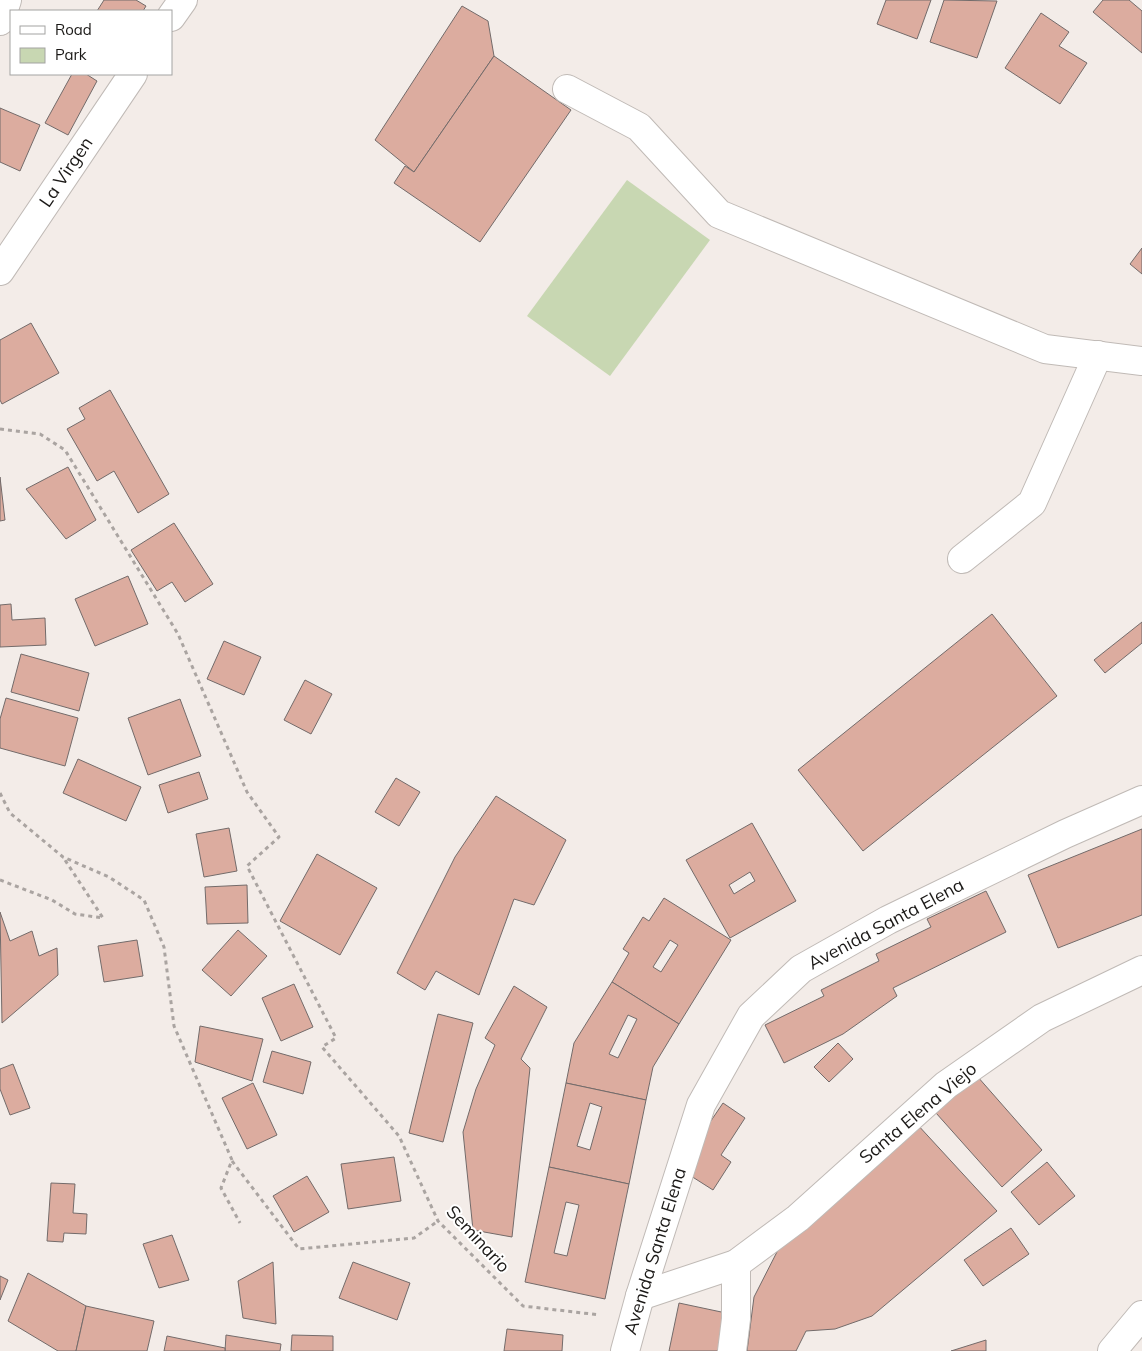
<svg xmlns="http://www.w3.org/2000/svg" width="1142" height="1351" viewBox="0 0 1142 1351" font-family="Mulish,sans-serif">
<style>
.green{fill:#c8d7b2}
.building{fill:#dcac9f;stroke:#736b6a;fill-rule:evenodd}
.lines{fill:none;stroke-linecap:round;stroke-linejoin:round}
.minor-casing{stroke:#c0bab6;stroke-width:30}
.path{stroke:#aaa4a1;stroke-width:3;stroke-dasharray:4 4;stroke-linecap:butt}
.minor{stroke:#fff;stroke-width:28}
.labels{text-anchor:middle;stroke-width:4;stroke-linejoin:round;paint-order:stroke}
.street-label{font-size:18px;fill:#1a1816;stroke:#fff}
</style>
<rect width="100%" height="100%" fill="#f3ece8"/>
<polygon class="green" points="627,180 710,240 610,376 527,316"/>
<g class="building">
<polygon points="104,0 136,0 146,6 143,11 97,11"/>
<polygon points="886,0 931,0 917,39 877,24"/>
<polygon points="944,0 997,1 977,58 930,42"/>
<polygon points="1103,0 1129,0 1142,11 1142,53 1093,12"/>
<polygon points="462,6 488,21 494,56 414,172 375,140"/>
<polygon points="1041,13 1069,32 1059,46 1087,63 1060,104 1005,68"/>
<polygon points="494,56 571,110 480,242 394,183 405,166 414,172"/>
<polygon points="72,74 86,74 97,81 68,135 45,123"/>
<polygon points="0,108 40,125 20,171 0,162"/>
<polygon points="1142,248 1142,274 1130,264"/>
<polygon points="31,323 59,373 2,404 0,400 0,340"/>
<polygon points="110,390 169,494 138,513 114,471 97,481 67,429 85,419 79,408"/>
<polygon points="68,467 96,520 66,539 26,489"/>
<polygon points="0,477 5,520 0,521"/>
<polygon points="174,523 213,584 185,602 172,582 157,591 131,550"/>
<polygon points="128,576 148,624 95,646 75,599"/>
<polygon points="11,604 12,620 45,618 46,645 0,647 0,605"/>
<polygon points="992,614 1057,696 863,851 798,770"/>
<polygon points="1142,622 1142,643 1105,673 1094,660"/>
<polygon points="224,641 261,657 244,695 207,679"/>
<polygon points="21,654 89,673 79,711 11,692"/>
<polygon points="305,680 332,694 311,734 284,720"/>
<polygon points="6,698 78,718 65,766 0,748 0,719"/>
<polygon points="180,699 201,756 148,775 128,718"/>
<polygon points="78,759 141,787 126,821 63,793"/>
<polygon points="199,772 208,799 168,813 159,785"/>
<polygon points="396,778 420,792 399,826 375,812"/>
<polygon points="496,796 566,840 534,905 514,899 479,995 436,971 425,990 397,973 455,857"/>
<path d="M752 823 796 901 730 938 686 860ZM750 872 755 881 734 894 729 885Z"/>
<polygon points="229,828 237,871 204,877 196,834"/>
<polygon points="1142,829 1142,915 1058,948 1028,875"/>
<polygon points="317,854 377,888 340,955 280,921"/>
<polygon points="247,885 248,923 207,924 205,887"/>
<polygon points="986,891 1006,932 893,988 897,996 843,1034 784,1063 765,1025 824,996 821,990 879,961 876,954 931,927 927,919"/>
<path d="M664 898 731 940 679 1024 612 982 629 953 623 949 643 917 649 921ZM670 940 678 945 661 972 653 967Z"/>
<polygon points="0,912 10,941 32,931 39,956 57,948 58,975 2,1023"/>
<polygon points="238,930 267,956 231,996 202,970"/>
<polygon points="137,940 143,976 104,982 98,946"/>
<path d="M612 982 679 1024 653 1067 646 1100 566 1083 574 1043ZM628 1015 637 1019 618 1058 609 1054Z"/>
<polygon points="294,984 313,1027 281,1041 262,998"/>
<polygon points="514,986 547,1007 521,1059 530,1068 512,1237 473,1230 463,1132 476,1089 495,1045 485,1038"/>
<polygon points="438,1014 473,1023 443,1142 409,1133"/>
<polygon points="200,1026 263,1039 252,1081 195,1062"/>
<polygon points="838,1043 853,1059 829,1082 814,1067"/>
<polygon points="272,1051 311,1062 303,1094 263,1082"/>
<polygon points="13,1064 30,1108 10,1115 0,1089 0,1069"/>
<polygon points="977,1076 1042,1150 1002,1187 936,1113"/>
<polygon points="253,1083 277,1135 247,1149 222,1098"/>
<path d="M566 1083 646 1100 629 1184 549 1167ZM590 1103 602 1107 590 1150 577 1146Z"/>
<polygon points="723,1103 745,1118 721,1155 731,1162 713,1190 691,1176 698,1140"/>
<polygon points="916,1123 997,1211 872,1316 835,1329 806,1331 796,1351 747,1351 754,1297 780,1246"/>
<polygon points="394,1157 401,1201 348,1209 341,1164"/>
<polygon points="1047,1162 1075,1196 1039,1225 1011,1192"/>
<path d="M549 1167 629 1184 605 1299 525 1282ZM566 1202 579 1205 567 1256 554 1253Z"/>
<polygon points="307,1176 329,1212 294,1232 273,1196"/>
<polygon points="51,1183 75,1184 73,1213 87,1214 86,1234 64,1233 63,1242 47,1241"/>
<polygon points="1011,1228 1029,1254 983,1286 964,1260"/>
<polygon points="172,1235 189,1280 159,1288 143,1244"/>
<polygon points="273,1262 276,1324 243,1318 238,1281"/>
<polygon points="353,1262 410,1283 397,1320 339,1298"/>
<polygon points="28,1273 86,1306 76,1351 58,1351 8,1321"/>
<polygon points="0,1276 8,1280 0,1300"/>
<polygon points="679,1303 726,1313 718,1351 669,1351"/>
<polygon points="86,1306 154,1321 147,1351 76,1351"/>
<polygon points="507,1329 563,1335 562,1351 504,1351"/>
<polygon points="226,1335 281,1344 280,1351 225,1351"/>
<polygon points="292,1335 333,1336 333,1351 291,1351"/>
<polygon points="167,1336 225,1348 225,1351 164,1351"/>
<polygon points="986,1340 986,1351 951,1351"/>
</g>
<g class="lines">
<g class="minor-casing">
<g id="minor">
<polyline points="171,17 183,0"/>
<polyline points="0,21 7,0"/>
<polyline points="567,89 639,127 719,214 1045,349 1142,361"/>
<polyline points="0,271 133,74"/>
<polyline points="962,559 1032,503 1098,355"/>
<polyline points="640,1296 736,1264 798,1218 946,1085 1042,1018 1142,970"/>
<polyline points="625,1351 640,1296 701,1105 751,1016 801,969 888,920 1065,834 1142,800"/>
<polyline points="732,1351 736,1319 736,1264"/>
<polyline points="1112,1351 1142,1315"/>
</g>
</g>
<g class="path">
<polyline points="0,429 40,434 65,450 178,634 247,792 279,837 247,866 336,1038 322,1047 399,1136 438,1221 523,1306 600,1315"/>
<polyline points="0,793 10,813 63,857 109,877 144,900 164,947 174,1026 232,1160 221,1188 240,1223"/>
<polyline points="0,880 52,900 75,914 103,918 63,857"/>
<polyline points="232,1161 299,1249 414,1238 438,1221"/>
</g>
<use href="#minor" class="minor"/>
</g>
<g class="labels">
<g class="street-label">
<text transform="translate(66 172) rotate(-56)" y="6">La Virgen</text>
<text transform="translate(886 924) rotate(-28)" y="6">Avenida Santa Elena</text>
<text transform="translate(918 1113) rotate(-40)" y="6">Santa Elena Viejo</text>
<text transform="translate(478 1239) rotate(47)" y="6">Seminario</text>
<text transform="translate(655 1251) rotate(-73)" y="6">Avenida Santa Elena</text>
</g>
</g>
<rect x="10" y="10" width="162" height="65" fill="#ffffff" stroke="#a3a3a2"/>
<rect x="20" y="26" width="25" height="8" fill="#ffffff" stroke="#a3a3a2"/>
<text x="55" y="35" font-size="15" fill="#1a1816">Road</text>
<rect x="20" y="48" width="25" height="15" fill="#c8d7b2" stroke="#a3a3a2"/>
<text x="55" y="60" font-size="15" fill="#1a1816">Park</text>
</svg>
